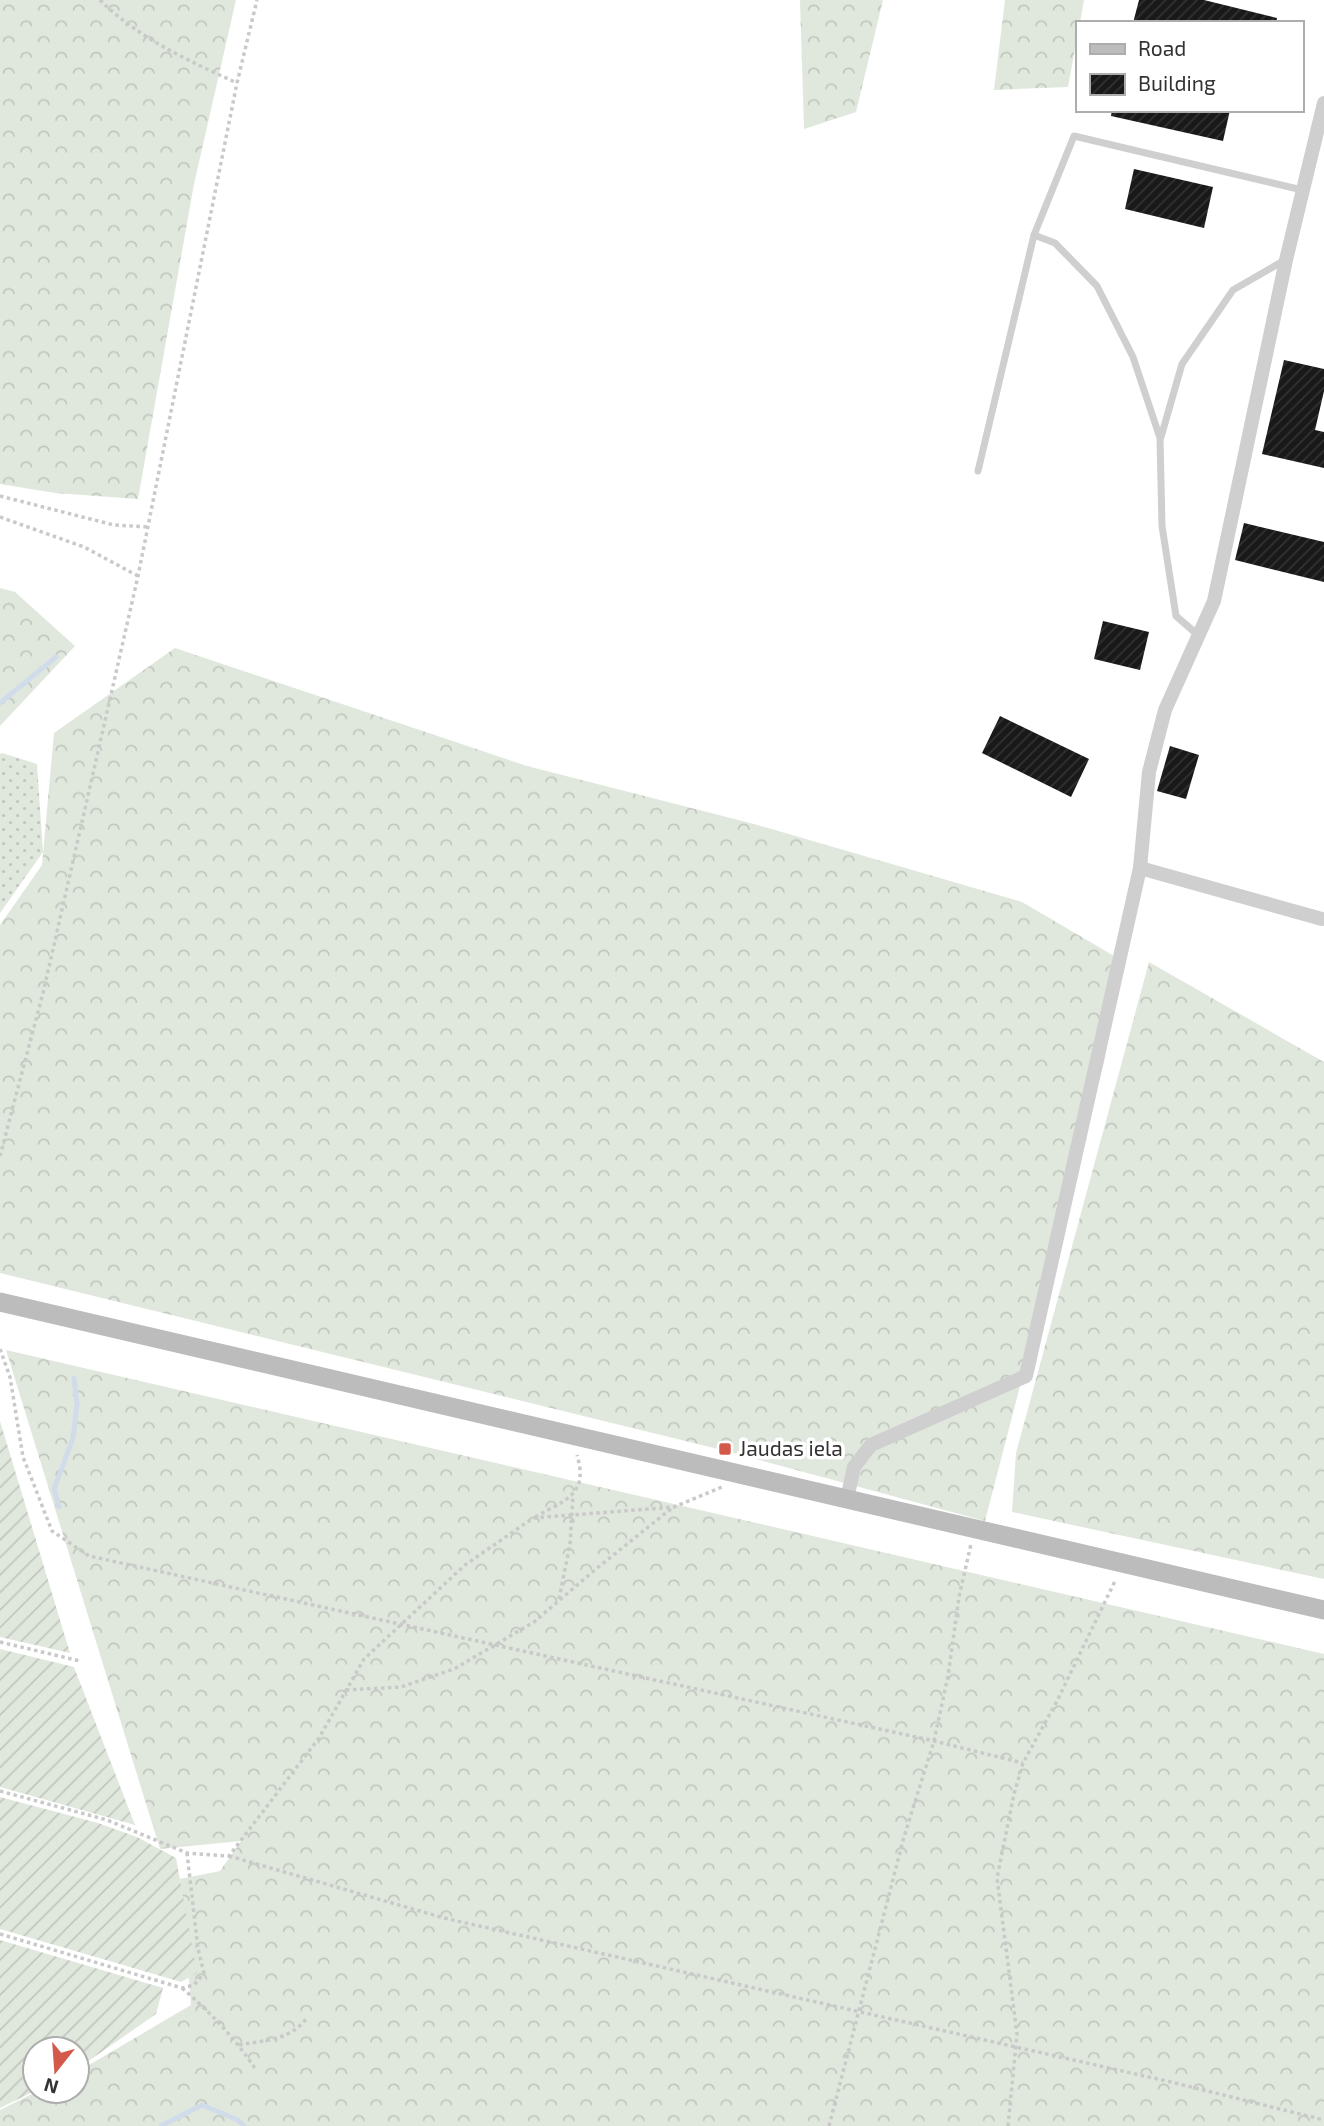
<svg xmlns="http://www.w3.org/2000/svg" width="1324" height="2126" viewBox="0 0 1324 2126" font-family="'Exo 2',sans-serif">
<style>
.grass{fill:url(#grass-dots)}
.forest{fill:url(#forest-crowns)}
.garden{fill:url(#garden-furrows)}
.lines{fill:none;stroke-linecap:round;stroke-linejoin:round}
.stream{stroke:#d1dcea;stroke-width:5}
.building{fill:url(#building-hatch)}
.path{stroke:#c9c9c9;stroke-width:3.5;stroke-dasharray:3.5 3.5;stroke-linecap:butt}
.service{stroke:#cfcfcf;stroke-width:7}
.minor{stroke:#cfcfcf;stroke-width:14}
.secondary{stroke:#bcbcbc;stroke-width:19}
.poi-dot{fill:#d3594b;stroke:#fff;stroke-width:2.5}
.labels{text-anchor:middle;stroke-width:7;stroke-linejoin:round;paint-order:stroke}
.poi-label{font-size:21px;fill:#323232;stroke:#fff;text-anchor:start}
</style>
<defs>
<pattern id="grass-dots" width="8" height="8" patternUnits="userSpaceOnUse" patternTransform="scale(1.75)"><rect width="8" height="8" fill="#e0e8dd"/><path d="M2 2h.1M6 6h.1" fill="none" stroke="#c1c7be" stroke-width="1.8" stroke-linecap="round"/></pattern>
<pattern id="forest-crowns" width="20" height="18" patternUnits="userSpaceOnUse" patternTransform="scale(1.75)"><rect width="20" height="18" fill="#e0e8dd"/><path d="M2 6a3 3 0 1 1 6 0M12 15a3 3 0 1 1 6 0" fill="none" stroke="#c1c7be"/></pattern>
<pattern id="garden-furrows" width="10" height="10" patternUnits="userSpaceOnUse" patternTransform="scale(1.75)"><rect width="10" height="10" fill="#e0e8dd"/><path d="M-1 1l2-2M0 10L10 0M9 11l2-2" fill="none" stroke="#c1c7be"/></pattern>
<pattern id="building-hatch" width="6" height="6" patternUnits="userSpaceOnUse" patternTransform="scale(1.75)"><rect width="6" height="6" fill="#191919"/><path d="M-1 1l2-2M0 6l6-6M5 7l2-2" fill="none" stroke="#323232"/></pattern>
</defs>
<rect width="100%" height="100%" fill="#fff"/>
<polygon class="grass" points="2,753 37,764 43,852 0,913 0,754"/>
<g class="forest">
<polygon points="0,0 236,0 194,184 138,499 55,493 0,484"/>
<polygon points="800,0 883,0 856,112 804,129"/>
<polygon points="1005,0 1084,0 1080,23 1077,23 1077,38 1068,87 994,90"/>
<polygon points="0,588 15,592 75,646 0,726"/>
<polygon points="175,648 527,766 754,824 1022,902 1121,960 1104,1062 985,1521 722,1450 0,1273 0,925 42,865 54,733"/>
<polygon points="1149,962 1324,1062 1324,1579 1012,1512 1016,1453"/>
<polygon points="6,1350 1324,1654 1324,2126 0,2126 0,2110 38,2091 77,2091 77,2072 191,2005 180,1879 220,1871 241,1841 160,1849"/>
</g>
<g class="garden">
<polygon points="0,1421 70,1653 0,1637"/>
<polygon points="0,1649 74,1667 135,1825 0,1787"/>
<polygon points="0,1797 98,1823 137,1837 176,1858 197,1973 181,1982 0,1929"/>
<polygon points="0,1940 163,1988 156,2014 77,2069 77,2049 35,2049 35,2091 0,2108"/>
</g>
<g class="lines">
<g class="stream">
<polyline points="0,703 56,657"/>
<polyline points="59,1507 54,1489 73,1438 77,1404 74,1378"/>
<polyline points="161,2126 202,2105 238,2120 244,2126"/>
</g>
</g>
<g class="building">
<polygon points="1139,0 1204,0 1277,18 1276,23 1133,23"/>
<polygon points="1112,110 1230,110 1223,141 1111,116"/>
<polygon points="1134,169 1213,187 1204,228 1125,209"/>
<polygon points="1284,360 1324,369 1324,391 1315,430 1324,432 1324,468 1262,454"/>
<polygon points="1244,523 1324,542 1324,582 1235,560"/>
<polygon points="1103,621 1149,632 1140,670 1094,659"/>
<polygon points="1000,716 1089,759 1071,797 982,753"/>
<polygon points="1170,746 1199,755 1186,799 1157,791"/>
</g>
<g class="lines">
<g class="path">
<path d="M100 0C138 38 189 61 237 83"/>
<polyline points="0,496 114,525 149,527"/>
<polyline points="0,517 84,547 138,576"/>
<polyline points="0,1156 43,993 138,576 237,83 257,0"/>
<polyline points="0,1349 10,1377 23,1457 52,1531 89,1556 934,1741 1023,1763"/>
<path d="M535 1517C565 1500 589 1495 577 1455"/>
<polyline points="559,1599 570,1544 573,1496"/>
<polyline points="0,1642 80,1661"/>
<polyline points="346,1690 401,1687 454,1669 534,1622 596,1569 672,1508"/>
<polyline points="0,1791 107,1820 187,1853 229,1856 319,1738 364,1659 465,1565 533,1518 674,1507 722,1487"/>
<polyline points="229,1856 444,1918 1171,2082 1324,2120"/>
<polyline points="0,1934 182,1988 194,1985 204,1973 198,1949 187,1853"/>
<path d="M182 1988C211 2013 235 2038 256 2070"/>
<path d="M239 2045C264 2040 289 2041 306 2019"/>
<polyline points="829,2126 904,1837 934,1741 948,1676 959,1597 971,1544"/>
<polyline points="1008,2126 1017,2034 997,1878 1014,1794 1023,1763 1057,1701 1116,1579"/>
</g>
<g class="service">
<polyline points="1034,235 1055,243 1097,286 1133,357 1160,438 1162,526 1176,616 1198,635"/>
<polyline points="1161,437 1182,364 1233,290 1285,260"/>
<polyline points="978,471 1034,235 1074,136 1302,190"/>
</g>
<g class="minor">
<polyline points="1140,868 1322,919"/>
<polyline points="847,1499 854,1467 871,1445 1026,1376 1140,868 1149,772 1165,710 1214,601 1286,260 1324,103"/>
</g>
<polyline class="secondary" points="0,1302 1324,1610"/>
</g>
<rect class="poi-dot" x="718" y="1442" width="14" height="14" rx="3.5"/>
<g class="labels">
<g class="poi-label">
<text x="739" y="1456">Jaudas iela</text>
</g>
</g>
<rect x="1076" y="21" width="228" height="91" fill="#ffffff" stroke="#adadad" stroke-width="2"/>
<rect x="1090" y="44" width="35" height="10" fill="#bcbcbc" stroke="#adadad" stroke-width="2"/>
<text x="1138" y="56" font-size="21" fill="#323232">Road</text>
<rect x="1090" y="74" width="35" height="21" fill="url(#building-hatch)" stroke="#adadad" stroke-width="2"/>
<text x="1138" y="91" font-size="21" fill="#323232">Building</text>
<g transform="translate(56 2070) rotate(197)"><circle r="33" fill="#ffffff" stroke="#adadad" stroke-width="2"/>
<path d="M0-5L12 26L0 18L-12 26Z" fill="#d3594b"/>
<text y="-10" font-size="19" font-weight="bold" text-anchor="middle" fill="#323232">N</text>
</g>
</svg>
